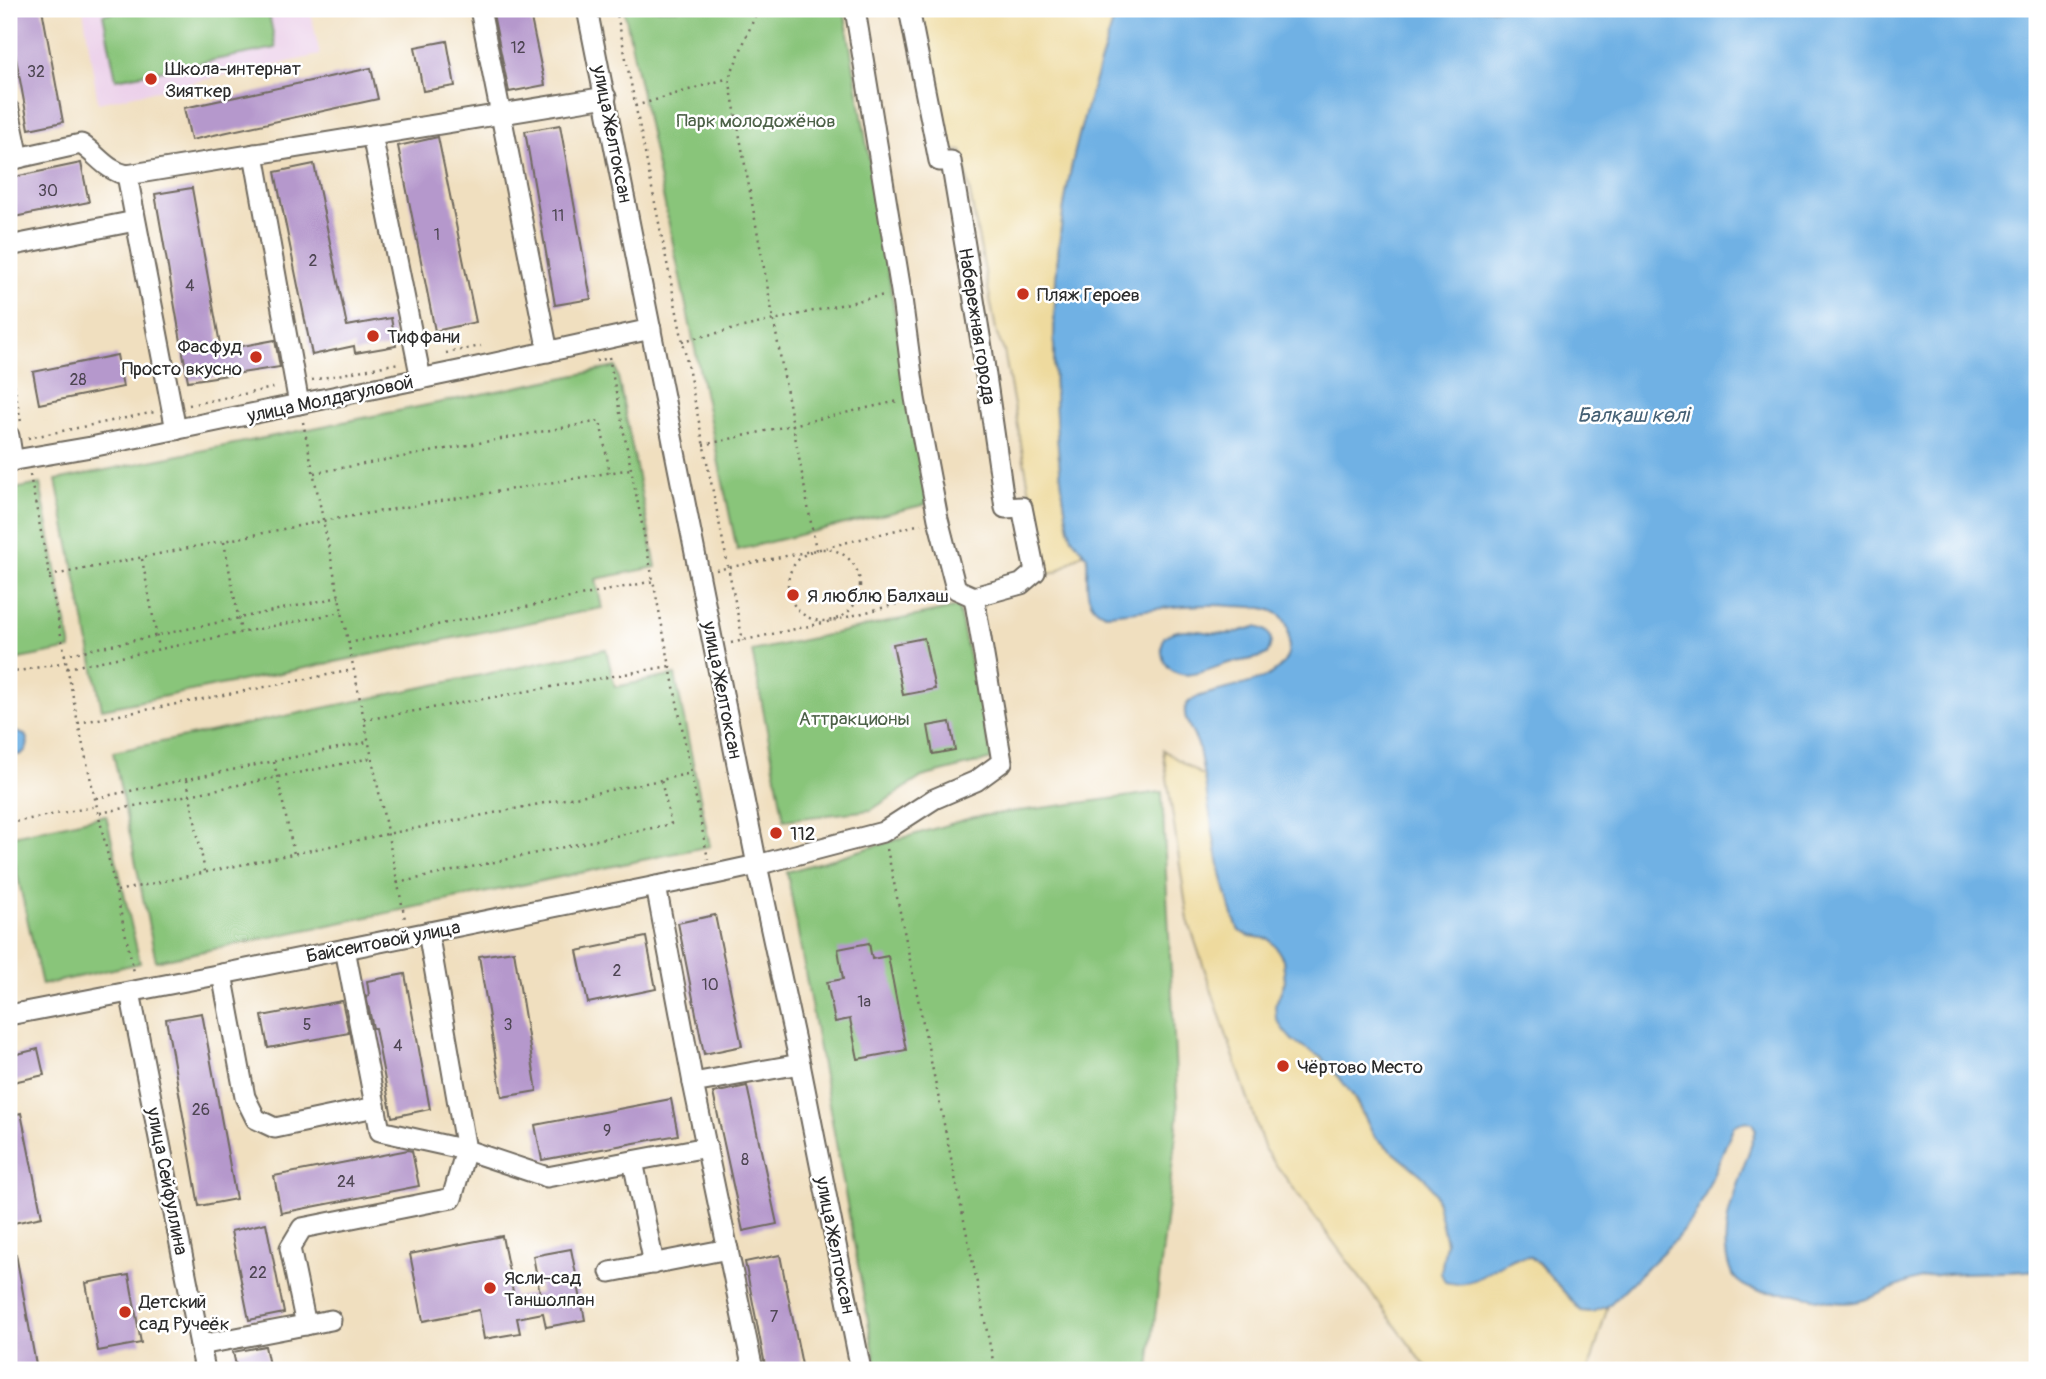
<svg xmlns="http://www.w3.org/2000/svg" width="2046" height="1379" viewBox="0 0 2046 1379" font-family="Pangolin,sans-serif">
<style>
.built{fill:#ecd1ea}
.green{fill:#89c57a;stroke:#5a7852;stroke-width:2}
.sand{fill:#eeda9e;stroke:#8c8264;stroke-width:2}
.water{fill:#6fb1e4;stroke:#4d6e88;stroke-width:2}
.building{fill:#b598cc}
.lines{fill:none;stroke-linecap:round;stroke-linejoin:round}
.minor-casing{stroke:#706a5f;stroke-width:23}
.path{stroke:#706a5f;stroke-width:2.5;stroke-dasharray:2 5;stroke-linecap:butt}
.minor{stroke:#fff;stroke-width:19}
.poi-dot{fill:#c8321e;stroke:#fff;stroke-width:2.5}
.labels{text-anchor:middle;stroke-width:5;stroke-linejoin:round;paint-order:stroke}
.number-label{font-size:16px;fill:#4e4653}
.poi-label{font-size:19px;fill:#2b2b2b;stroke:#fff;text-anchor:start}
.park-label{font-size:19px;fill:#4c6147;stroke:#fff}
.street-label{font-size:19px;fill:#2b2b2b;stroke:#fff}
.water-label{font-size:21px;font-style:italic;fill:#466175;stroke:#fff}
</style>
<rect width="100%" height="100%" fill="#fff"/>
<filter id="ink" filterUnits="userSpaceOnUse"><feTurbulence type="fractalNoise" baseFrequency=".0143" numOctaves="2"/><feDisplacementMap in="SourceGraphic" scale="14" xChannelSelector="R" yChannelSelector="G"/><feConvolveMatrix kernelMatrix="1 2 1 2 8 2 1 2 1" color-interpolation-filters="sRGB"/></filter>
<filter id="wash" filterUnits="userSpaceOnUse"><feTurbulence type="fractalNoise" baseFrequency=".00686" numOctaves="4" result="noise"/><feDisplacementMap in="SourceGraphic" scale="28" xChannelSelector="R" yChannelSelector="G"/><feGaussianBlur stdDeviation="1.57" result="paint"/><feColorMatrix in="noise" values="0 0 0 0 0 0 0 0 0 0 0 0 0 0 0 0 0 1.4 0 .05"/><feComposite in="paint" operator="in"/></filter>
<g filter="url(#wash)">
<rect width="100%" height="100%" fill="#f0dfbf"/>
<polygon class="built" points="83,9 310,9 320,55 98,103"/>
<g class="green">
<polygon points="132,9 268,9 276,48 116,79 103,14"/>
<polygon points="624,9 844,9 927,504 737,550"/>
<polygon points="616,367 656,567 596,579 602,608 102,709 56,480"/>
<polygon points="40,484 71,649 9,661 9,490"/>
<polygon points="958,607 992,759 922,777 871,810 784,820 752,651"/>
<polygon points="606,649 615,687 675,675 710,846 156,961 113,752"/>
<polygon points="1162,792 1178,1117 1149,1368 1142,1370 877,1370 787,872 974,817"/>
<polygon points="106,815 140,963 42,985 9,837"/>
</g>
<g class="sand">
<path d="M916 9H1117C1099 68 1078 128 1067 189 1053 264 1052 341 1056 417 1058 454 1061 492 1069 528L1072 538 1085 551 1057 572 1045 575 1004 351 997 335 962 151 944 150Z"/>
<path d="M1163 750 1205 777C1213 829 1218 881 1239 931L1250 936 1269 939 1276 947 1283 959 1285 981 1275 1006 1292 1040 1322 1058 1347 1086 1375 1137 1425 1178 1435 1194 1446 1242 1441 1273 1529 1256 1537 1262 1581 1311 1592 1312 1608 1306 1589 1370H1432L1424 1364 1265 1150 1188 920Z"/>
</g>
<g class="water">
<path d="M1117 9H2037V1270C2002 1274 1966 1270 1930 1276 1902 1280 1881 1298 1855 1302 1835 1305 1815 1298 1796 1294 1781 1292 1764 1294 1749 1288 1741 1285 1733 1278 1730 1270 1714 1225 1744 1173 1756 1130L1752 1123 1746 1121 1734 1125 1703 1199 1693 1218 1676 1239 1608 1306 1592 1312 1581 1311 1538 1262 1529 1256C1523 1257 1517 1257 1512 1259 1490 1269 1471 1290 1445 1282L1441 1273 1446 1242 1435 1194 1425 1178 1375 1137 1356 1099 1336 1074 1322 1058 1292 1040 1284 1031 1276 1018 1275 1006 1285 981 1283 959 1276 947 1269 939 1250 936 1239 931C1215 873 1211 810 1199 749 1197 736 1183 722 1185 709 1188 683 1290 696 1289 644 1289 637 1289 628 1286 623 1278 605 1249 607 1232 606 1189 602 1148 611 1105 614 1080 605 1089 575 1087 556L1072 538 1069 528C1061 492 1058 454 1056 417 1052 341 1053 264 1067 189 1078 128 1099 68 1117 9Z"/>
<path d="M1256 627C1272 630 1274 640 1267 654 1254 661 1243 660 1229 663 1210 668 1181 686 1166 664 1160 655 1161 646 1164 637 1183 623 1202 634 1224 634 1235 634 1245 629 1256 627Z"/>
<path d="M14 731 25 735C30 743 28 751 19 755L9 754V733Z"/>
</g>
<g id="blocks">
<g class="building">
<polygon points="9,9 42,9 63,122 29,129 9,20"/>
<polygon points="492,9 529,9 545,85 509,92"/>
<polygon points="447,41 455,86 423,91 415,47"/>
<polygon points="371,68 378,99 191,140 184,108"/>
<polygon points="560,125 591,299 555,305 525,131"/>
<polygon points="438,137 476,322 435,331 398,146"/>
<polygon points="81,163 89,202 9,218 9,178"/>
<polygon points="314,164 347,326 391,318 396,346 355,353 354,346 312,355 275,172"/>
<polygon points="192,188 221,350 275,340 280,367 188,381 155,194"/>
<polygon points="117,355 123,387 39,404 33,372"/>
<polygon points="924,638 935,689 903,695 893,644"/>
<polygon points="950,722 955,750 933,754 928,726"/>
<polygon points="715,915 742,1046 704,1054 678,923"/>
<polygon points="646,937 656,989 588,1003 577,951"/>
<polygon points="869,943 872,959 888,956 906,1050 858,1059 850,1019 835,1022 827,982 843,979 838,949"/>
<polygon points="514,951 537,1091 502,1097 479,956"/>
<polygon points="405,974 430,1109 392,1117 375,1028 373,1028 366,996 369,995 367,981"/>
<polygon points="342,1001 349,1033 268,1048 262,1016"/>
<polygon points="202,1013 236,1199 199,1206 166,1019"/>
<polygon points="38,1049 44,1075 9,1083 9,1056"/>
<polygon points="747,1086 777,1224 743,1231 713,1093"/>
<polygon points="671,1099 678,1135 542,1160 535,1125"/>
<polygon points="21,1113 42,1217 9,1224 9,1116"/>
<polygon points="408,1150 412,1151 419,1186 281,1213 274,1176"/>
<polygon points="266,1223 284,1313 249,1320 231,1231"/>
<polygon points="502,1236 514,1297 540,1293 533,1256 571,1249 585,1320 546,1327 543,1313 517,1318 520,1333 484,1339 479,1310 423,1321 410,1254"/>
<polygon points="9,1254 16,1254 36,1365 9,1370"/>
<polygon points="780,1255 803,1370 766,1370 745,1262"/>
<polygon points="129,1275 141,1343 98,1351 86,1283"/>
<polygon points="265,1346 270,1370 237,1370 233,1352"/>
</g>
</g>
</g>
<g filter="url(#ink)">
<use href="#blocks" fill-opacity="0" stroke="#706a5f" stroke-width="2"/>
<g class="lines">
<g class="minor-casing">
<g id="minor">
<polyline points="480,9 548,352"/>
<polyline points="587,9 757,865 800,1064 861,1370"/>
<polyline points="855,9 901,291 915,398 938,519 956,589 974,597 1021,584 1035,572 1022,507 1005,508 982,348 951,161 939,161 909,9"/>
<polyline points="9,110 19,158"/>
<polyline points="372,135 421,379"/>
<polyline points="254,154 299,404"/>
<path d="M9 160 81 144C98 155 105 170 127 175"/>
<polyline points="9,246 135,221"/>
<polyline points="176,430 127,175 606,97"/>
<polyline points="9,436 13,461"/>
<polyline points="9,461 91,447 468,369 651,329"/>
<polyline points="656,886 693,1083"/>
<polyline points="428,932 466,1150 547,1177 707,1147"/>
<polyline points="222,974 245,1097 256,1119 275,1128 375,1107"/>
<polyline points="130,992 205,1370"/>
<polyline points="9,1015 222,974 711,875 757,865 883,832 934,799 976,781 1002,762 974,597"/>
<polyline points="633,1161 654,1264"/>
<polyline points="610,1272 728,1249"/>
<polyline points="306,1325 290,1248 302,1228 452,1198 466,1150 380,1131 345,949"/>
<polyline points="200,1345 331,1320"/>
<polyline points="753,1370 693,1083 800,1064"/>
</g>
</g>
<g class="path">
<polyline points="616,9 743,641"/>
<polyline points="758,9 729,78 816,550"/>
<polyline points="635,106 729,78"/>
<polyline points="682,341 884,295"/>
<polyline points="446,353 481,346"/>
<polyline points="9,357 21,422"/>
<polyline points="609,357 708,859"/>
<polyline points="596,361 610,358"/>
<polyline points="312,380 399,363"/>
<polyline points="189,405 278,387"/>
<polyline points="303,422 405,919"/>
<polyline points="28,438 155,412"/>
<polyline points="703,445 898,401"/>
<polyline points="314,473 600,421 610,473"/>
<polyline points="30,475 78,723 134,972"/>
<polyline points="224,542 241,632"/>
<circle cx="824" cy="585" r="36"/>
<polyline points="142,559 159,648"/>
<polyline points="716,570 816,550 921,524"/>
<polyline points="49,576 323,521 631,469"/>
<polyline points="348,643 654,581"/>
<polyline points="731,643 832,621 939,593"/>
<polyline points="64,655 339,597"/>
<polyline points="67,668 342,612"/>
<polyline points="9,673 66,662"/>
<polyline points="364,720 670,666"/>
<polyline points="78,723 353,670"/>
<polyline points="274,762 294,854"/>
<polyline points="187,780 205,872"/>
<polyline points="96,798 367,742"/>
<polyline points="100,813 371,758"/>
<polyline points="9,823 98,806"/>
<polyline points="887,849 995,1370"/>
<polyline points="397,883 671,824 661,780 691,773"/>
<polyline points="117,891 387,834 661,780"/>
</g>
<use href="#minor" class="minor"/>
</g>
</g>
<g class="poi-dot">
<circle cx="151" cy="79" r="7"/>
<circle cx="1023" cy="294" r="7"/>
<circle cx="373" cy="336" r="7"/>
<circle cx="256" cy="357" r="7"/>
<circle cx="793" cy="595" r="7"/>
<circle cx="776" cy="833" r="7"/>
<circle cx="1283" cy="1066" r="7"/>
<circle cx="490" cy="1288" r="7"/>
<circle cx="125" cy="1312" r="7"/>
</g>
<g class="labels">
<g class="number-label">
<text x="518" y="53">12</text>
<text x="36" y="77">32</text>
<text x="48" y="196">30</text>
<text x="558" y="221">11</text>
<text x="437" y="240">1</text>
<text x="313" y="266">2</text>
<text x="190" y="291">4</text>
<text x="78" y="385">28</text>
<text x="617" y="976">2</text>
<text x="710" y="990">10</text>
<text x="864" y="1007">1а</text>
<text x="307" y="1030">5</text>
<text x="508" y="1030">3</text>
<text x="398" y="1051">4</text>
<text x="201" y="1115">26</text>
<text x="607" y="1136">9</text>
<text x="745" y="1165">8</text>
<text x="346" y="1187">24</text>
<text x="258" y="1278">22</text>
<text x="774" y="1322">7</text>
</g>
<g class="poi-label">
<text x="165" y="75">Школа-интернат<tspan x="165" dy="22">Зияткер</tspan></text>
<text x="1037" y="301">Пляж Героев</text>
<text x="387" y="343">Тиффани</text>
<text x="242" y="353" text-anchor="end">Фасфуд<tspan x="242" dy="22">Просто вкусно</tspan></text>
<text x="807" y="602">Я люблю Балхаш</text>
<text x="790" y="840">112</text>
<text x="1297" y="1073">Чёртово Место</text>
<text x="504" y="1284">Ясли-сад<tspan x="504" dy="22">Таншолпан</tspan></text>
<text x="139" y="1308">Детский<tspan x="139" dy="22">сад Ручеёк</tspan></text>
</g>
<g class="park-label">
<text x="756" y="127">Парк молодожёнов</text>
<text x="854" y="725">Аттракционы</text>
</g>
<g class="street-label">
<text transform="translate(613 134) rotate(79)" y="7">улица Желтоксан</text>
<text transform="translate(978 326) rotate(81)" y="7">Набережная города</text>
<text transform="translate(330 398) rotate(-12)" y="7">улица Молдагуловой</text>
<text transform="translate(723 690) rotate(79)" y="7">улица Желтоксан</text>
<text transform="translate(383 941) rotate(-11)" y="7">Байсеитовой улица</text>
<text transform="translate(168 1181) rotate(79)" y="7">улица Сейфуллина</text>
<text transform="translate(836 1245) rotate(79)" y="7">улица Желтоксан</text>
</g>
<g class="water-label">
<text x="1633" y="422">Балқаш көлі</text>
</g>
</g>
<rect width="2046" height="1379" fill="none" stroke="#fff" stroke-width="35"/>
</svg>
